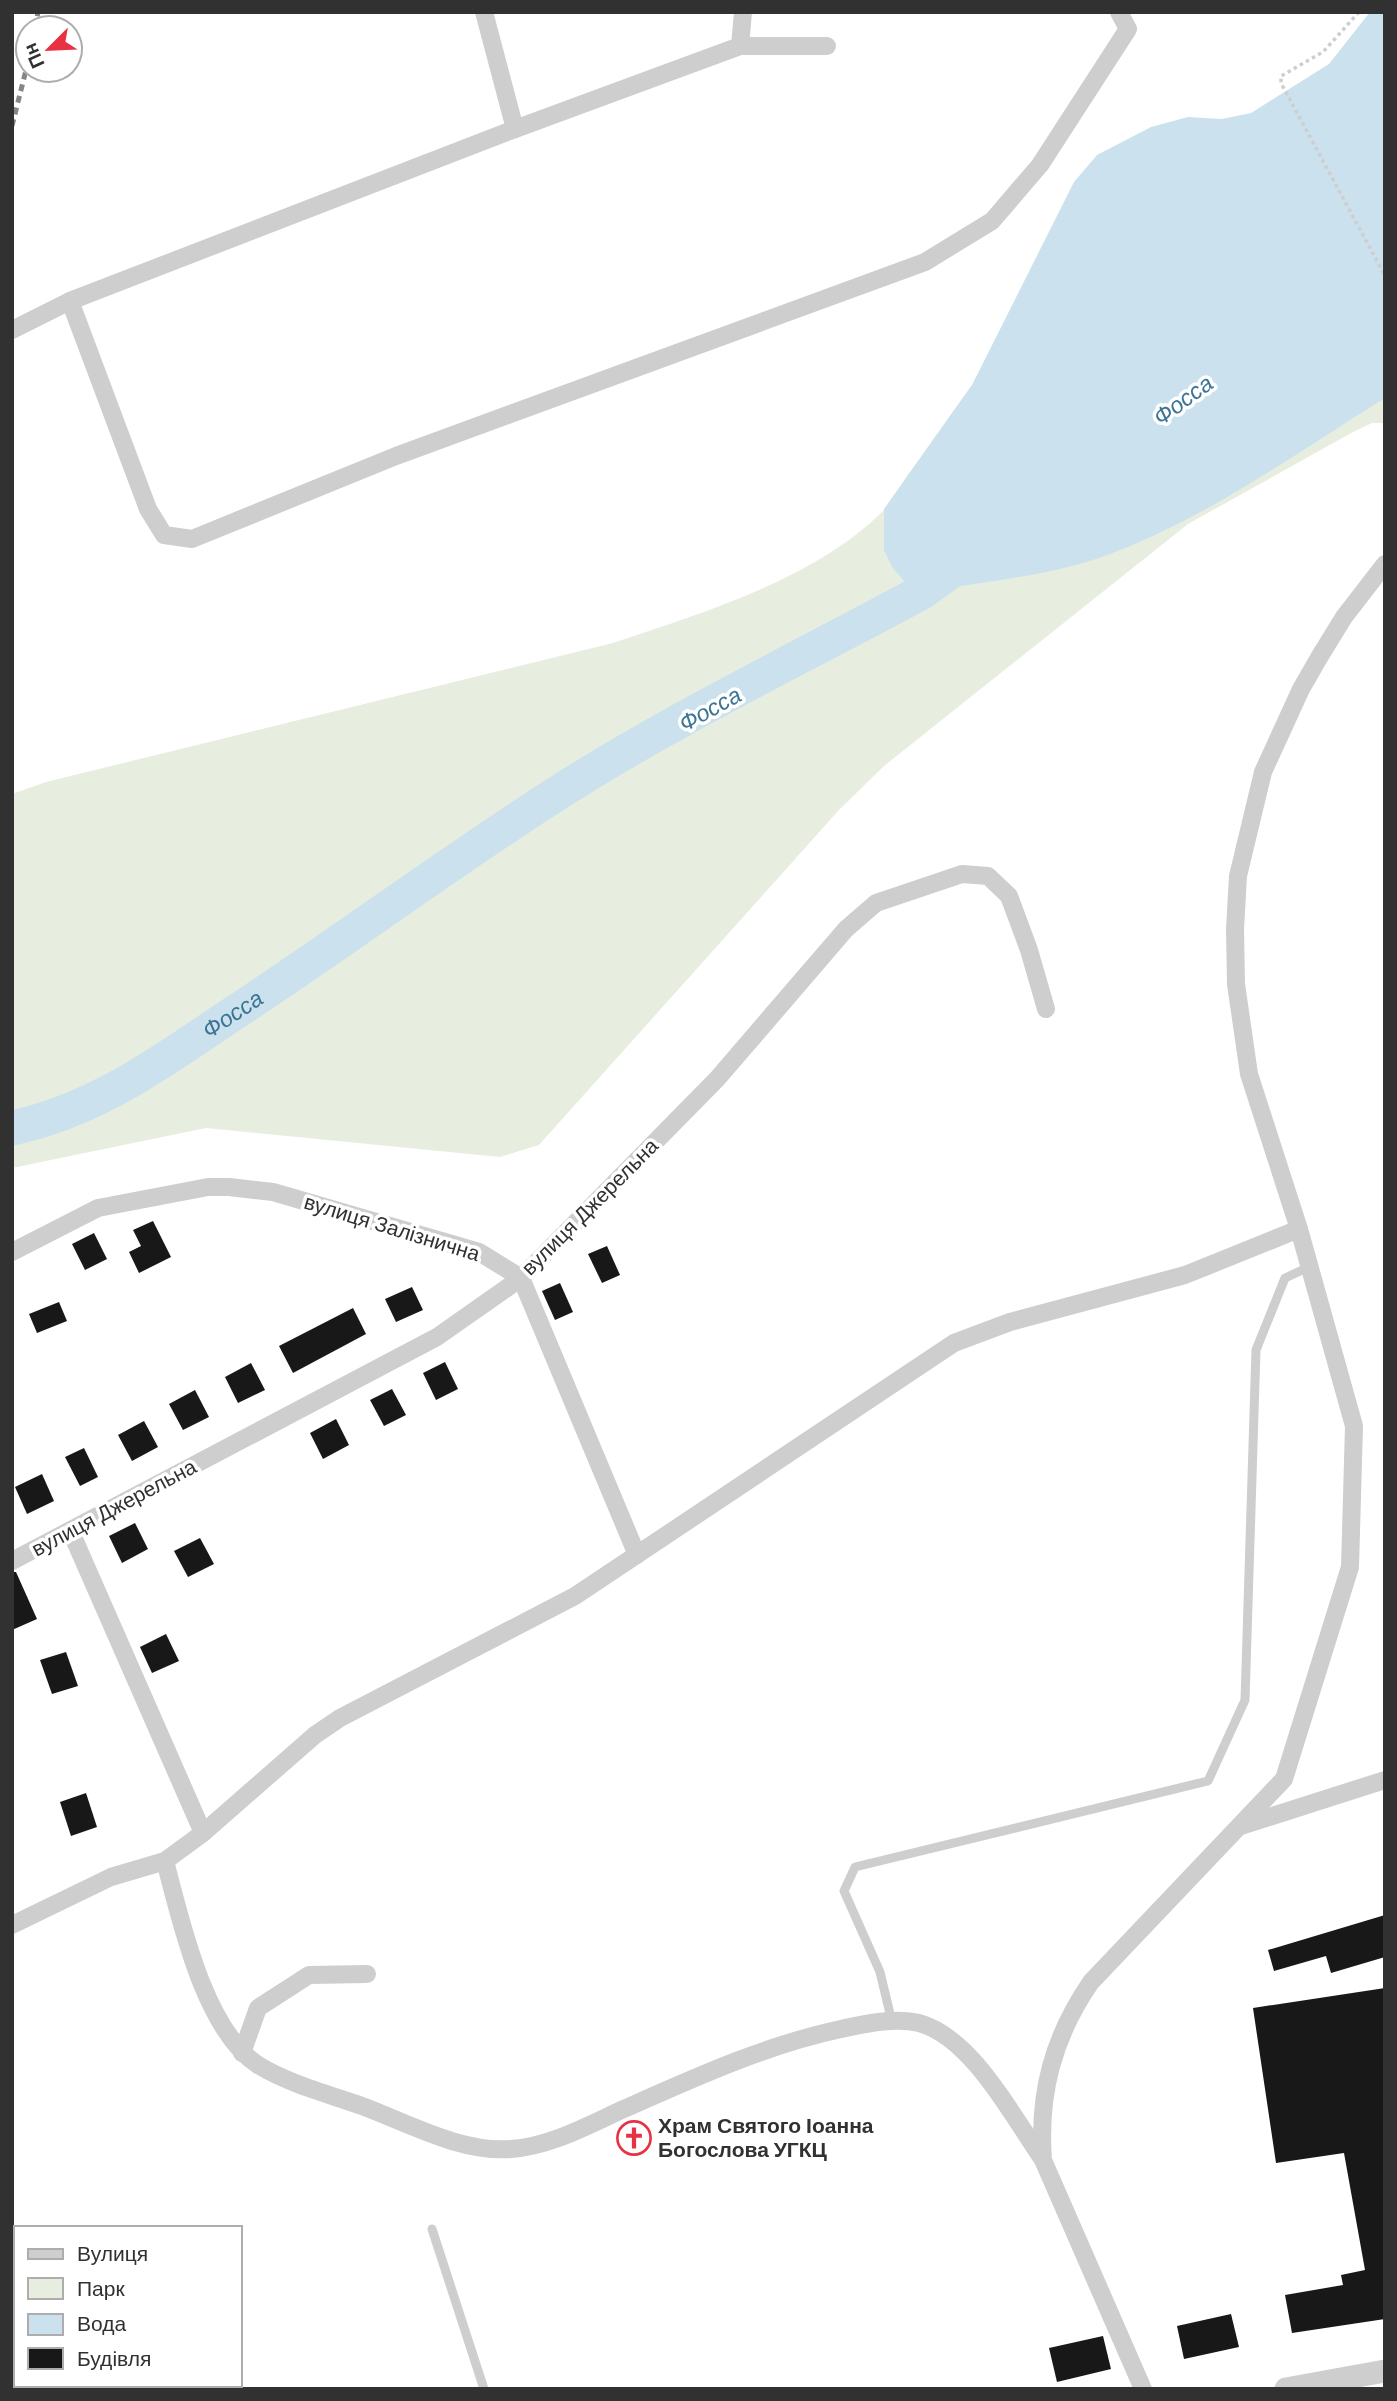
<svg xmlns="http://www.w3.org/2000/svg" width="1397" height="2401" viewBox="0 0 1397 2401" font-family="'DM Sans',sans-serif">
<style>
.green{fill:#e7eedf}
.water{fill:#cbe1ed}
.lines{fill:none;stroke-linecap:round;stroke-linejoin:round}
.river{stroke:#cbe1ed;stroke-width:35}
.building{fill:#181818}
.path{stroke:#cecece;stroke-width:3.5;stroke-dasharray:3.5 3.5;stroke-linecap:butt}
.service{stroke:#cecece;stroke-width:9}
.minor{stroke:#cecece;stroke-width:18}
.tertiary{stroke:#cecece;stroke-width:23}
.rail{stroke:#868686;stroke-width:5;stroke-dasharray:7 5;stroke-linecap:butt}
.labels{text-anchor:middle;stroke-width:7;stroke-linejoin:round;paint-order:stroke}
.street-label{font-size:21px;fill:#313131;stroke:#fff}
.poi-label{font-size:21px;font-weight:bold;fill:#313131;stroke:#fff;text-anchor:start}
.water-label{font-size:23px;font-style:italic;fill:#3c7495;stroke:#fff}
</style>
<rect width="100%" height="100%" fill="#fff"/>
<path class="green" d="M1385 345V423H1372L1353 432 1188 524 884 766 838 811 539 1145 500 1157 206 1128 12 1168V794L46 782 613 643C703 613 815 579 883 511 893 500 901 484 910 472 931 443 951 414 972 385Z"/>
<path class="water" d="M1370 12H1385V398C1292 456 1200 523 1096 559 1041 577 980 582 922 592L904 581 892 567 884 550V509L972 385 1074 182 1097 155 1151 127 1188 117 1222 119 1251 113 1329 64Z"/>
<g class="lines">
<path class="river" id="s1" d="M12 1128C94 1111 160 1063 228 1017 337 946 441 868 550 798 669 721 798 659 922 592L959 565"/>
</g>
<g class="building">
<polygon points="153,1221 171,1257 139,1273 129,1252 141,1246 133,1230"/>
<polygon points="94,1233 107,1259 85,1270 72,1244"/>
<polygon points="607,1246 620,1275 602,1283 588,1254"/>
<polygon points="560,1283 573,1312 555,1320 542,1291"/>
<polygon points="412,1287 423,1310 396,1322 385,1299"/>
<polygon points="59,1302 67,1321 37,1333 29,1314"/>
<polygon points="353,1308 366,1334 293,1373 279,1346"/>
<polygon points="445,1362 458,1389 436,1400 423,1373"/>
<polygon points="251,1363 265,1390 238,1403 225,1377"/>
<polygon points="392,1389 406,1415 384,1426 370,1400"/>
<polygon points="195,1390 209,1417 183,1430 169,1404"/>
<polygon points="336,1419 349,1445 323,1459 310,1433"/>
<polygon points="144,1421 158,1447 132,1461 118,1435"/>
<polygon points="84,1448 98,1477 80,1486 65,1457"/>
<polygon points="42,1474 54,1501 27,1514 15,1487"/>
<polygon points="135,1523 148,1549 122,1563 109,1536"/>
<polygon points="200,1538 214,1564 188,1577 174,1551"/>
<polygon points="12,1572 16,1572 37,1619 12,1630"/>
<polygon points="166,1634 179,1661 152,1673 140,1647"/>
<polygon points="66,1652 78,1686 52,1694 40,1660"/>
<polygon points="86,1793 97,1827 71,1836 60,1802"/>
<polygon points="1385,1915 1385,1957 1331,1973 1326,1956 1274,1971 1268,1950"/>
<polygon points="1385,1988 1385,2319 1292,2333 1285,2295 1343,2285 1341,2275 1365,2270 1344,2153 1276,2163 1253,2008"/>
<polygon points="1231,2314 1239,2347 1184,2359 1177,2326"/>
<polygon points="1103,2336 1111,2369 1057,2382 1049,2348"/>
</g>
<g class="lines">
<polyline class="path" points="1359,12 1323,52 1281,76 1281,83 1385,276"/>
<g class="service">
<polyline points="892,2022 880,1972 844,1891 855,1867 1208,1781 1245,1700 1256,1350 1285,1278 1309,1267"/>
<polyline points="432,2229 484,2389"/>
</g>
<g class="minor">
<polyline points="740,46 827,46"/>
<polyline points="515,129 740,46 743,12"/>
<polyline points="70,301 148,509 164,535 192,539 396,456 925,262 992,221 1040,165 1128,29 1119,12"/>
<polyline points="12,330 70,301 515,129 484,12"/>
<polyline points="12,1252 98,1208 208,1187 229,1187 273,1192 479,1252 521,1278 637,1555"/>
<polyline points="71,1532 203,1833"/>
<polyline points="12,1561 437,1337 521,1278 717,1079 846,929 876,903 962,874 988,876 1009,896 1029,950 1046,1009"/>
<polyline points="1241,1826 1385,1780"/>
<path d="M165 1861C181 1921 204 2029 258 2065 289 2084 328 2094 362 2106 408 2123 461 2153 511 2149 552 2146 590 2124 626 2108 696 2077 766 2045 841 2029 864 2024 895 2017 919 2023 971 2037 1012 2115 1041 2157"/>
<polyline points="12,1925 111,1877 165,1861 203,1833 315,1735 340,1718 575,1596 954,1343 1010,1322 1185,1275 1299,1229"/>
<polyline points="242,2053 258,2008 309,1975 367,1974"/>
<path d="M1143 2389 1043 2160C1038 2094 1053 2037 1091 1982L1284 1779 1350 1567 1354 1426 1299 1229 1249 1074 1236 984 1235 929 1238 876 1263 772 1301 689 1320 656 1344 617 1385 564"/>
</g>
<polyline class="tertiary" points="1286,2389 1385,2371"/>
<g class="rail">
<polyline points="35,28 38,12"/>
<polyline points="12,126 28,62"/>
</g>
</g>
<defs>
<g id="church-ring" transform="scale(1.75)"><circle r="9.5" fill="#fff" stroke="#e83243" stroke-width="1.5"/><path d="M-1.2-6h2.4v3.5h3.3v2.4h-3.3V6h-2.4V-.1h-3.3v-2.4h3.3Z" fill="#e83243"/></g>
</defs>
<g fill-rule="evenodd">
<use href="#church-ring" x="634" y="2138"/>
</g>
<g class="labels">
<g class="street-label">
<text transform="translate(590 1207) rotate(-45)" y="7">вулиця Джерельна</text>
<text transform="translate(392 1228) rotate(17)" y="7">вулиця Залізнична</text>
<text transform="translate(114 1508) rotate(-28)" y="7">вулиця Джерельна</text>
</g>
<g class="poi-label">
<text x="658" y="2133">Храм Святого Іоанна<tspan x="658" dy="24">Богослова УГКЦ</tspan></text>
</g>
<g class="water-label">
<text transform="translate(1183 400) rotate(-36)" y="8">Фосса</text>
<text transform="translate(710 709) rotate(-29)" y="8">Фосса</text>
<text dy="8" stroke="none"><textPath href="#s1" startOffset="250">Фосса</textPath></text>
</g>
</g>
<rect width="1397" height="2401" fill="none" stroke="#313131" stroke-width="28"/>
<rect x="14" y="2226" width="228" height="161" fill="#ffffff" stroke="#adadad" stroke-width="2"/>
<rect x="28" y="2249" width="35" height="10" fill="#cecece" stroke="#adadad" stroke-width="2"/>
<text x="77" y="2261" font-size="21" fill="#313131">Вулиця</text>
<rect x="28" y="2278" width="35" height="21" fill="#e7eedf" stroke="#adadad" stroke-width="2"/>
<text x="77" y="2296" font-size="21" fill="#313131">Парк</text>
<rect x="28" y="2314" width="35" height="21" fill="#cbe1ed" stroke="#adadad" stroke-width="2"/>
<text x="77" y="2331" font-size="21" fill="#313131">Вода</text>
<rect x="28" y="2348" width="35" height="21" fill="#181818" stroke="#adadad" stroke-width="2"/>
<text x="77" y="2366" font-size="21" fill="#313131">Будівля</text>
<g transform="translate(49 49) rotate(246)"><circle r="33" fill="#ffffff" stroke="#adadad" stroke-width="2"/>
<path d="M0-5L12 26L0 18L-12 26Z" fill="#e83243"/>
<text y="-10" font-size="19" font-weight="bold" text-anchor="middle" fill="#313131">Пн</text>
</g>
</svg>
